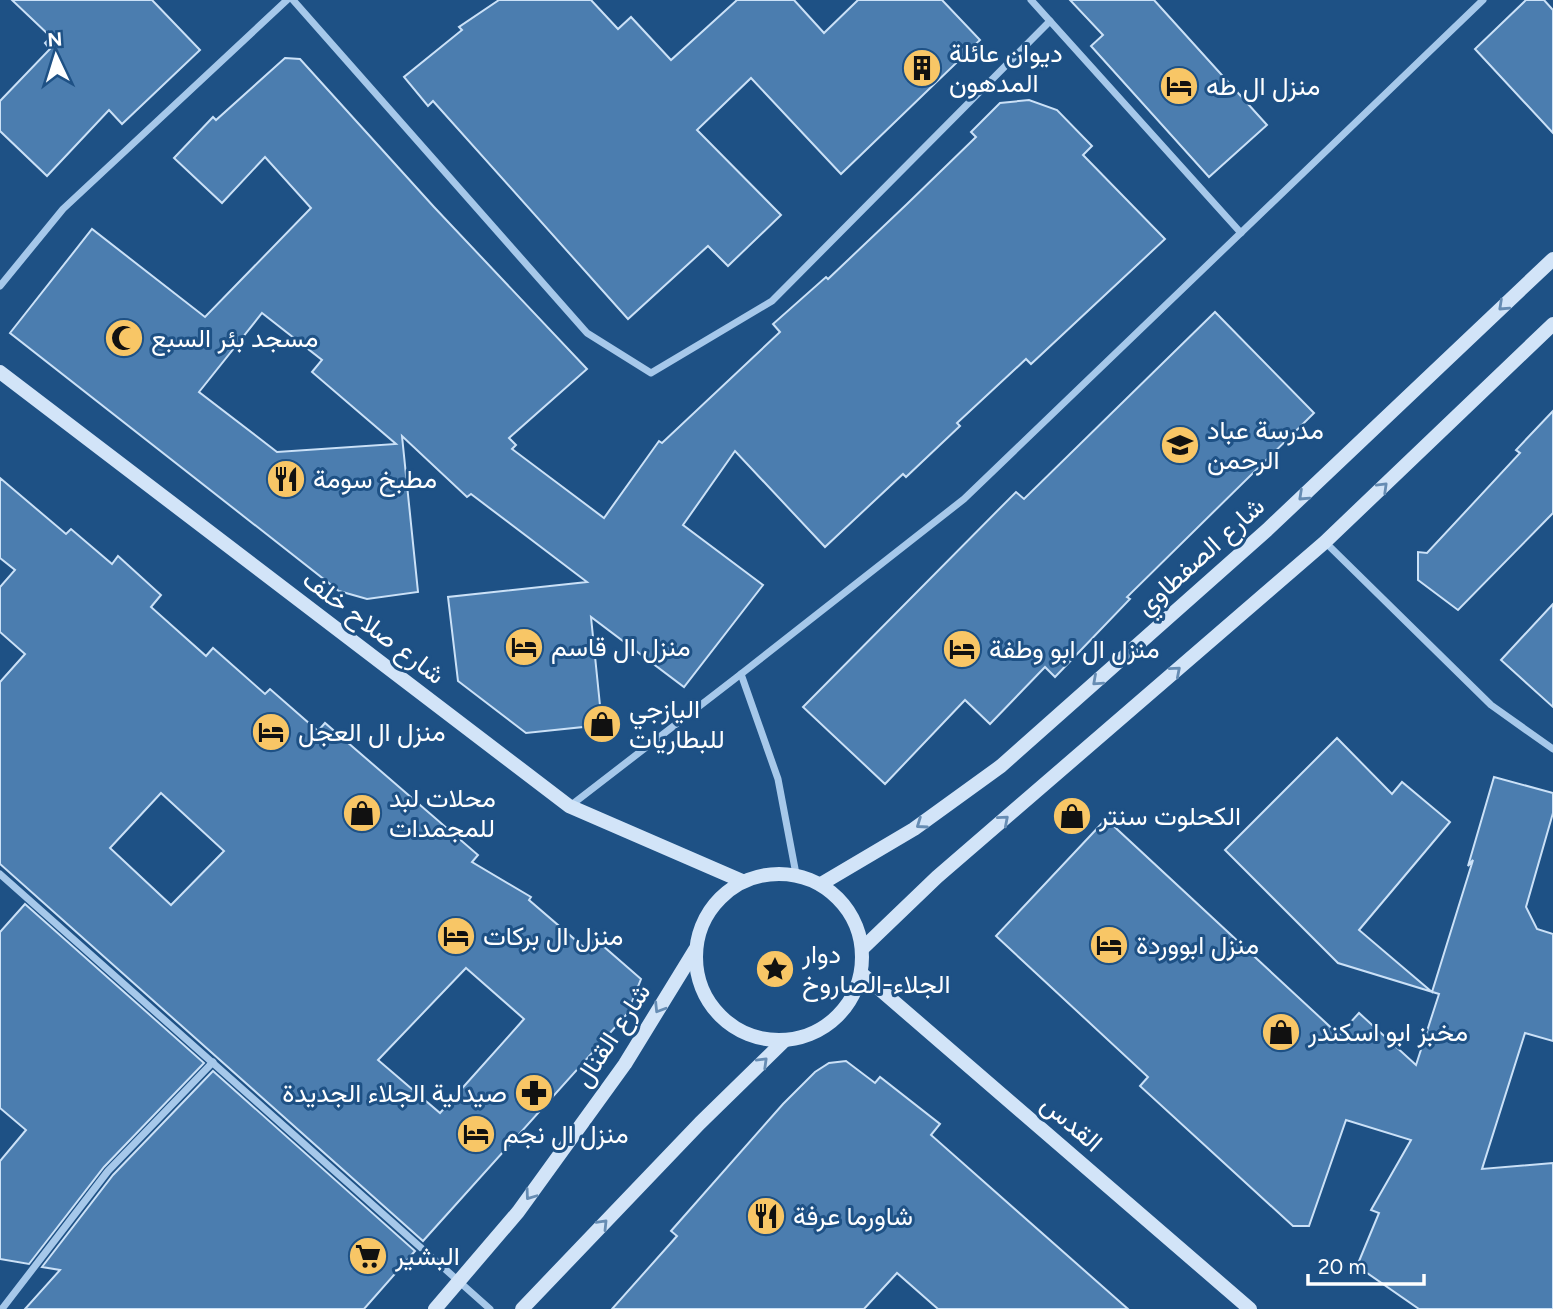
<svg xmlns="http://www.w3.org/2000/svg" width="1553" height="1309" viewBox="0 0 1553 1309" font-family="Figtree,Vazirmatn,sans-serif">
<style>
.building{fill:#4b7daf;stroke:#cbe1f7;stroke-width:2;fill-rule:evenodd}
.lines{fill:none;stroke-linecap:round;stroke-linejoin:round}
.street{stroke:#a6c8ea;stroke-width:7}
.secondary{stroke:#d2e4f8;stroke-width:14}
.oneway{stroke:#668cb3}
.labels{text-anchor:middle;stroke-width:6;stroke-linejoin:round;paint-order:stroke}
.poi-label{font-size:26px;fill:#fff;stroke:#1e5185;text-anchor:start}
.street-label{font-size:26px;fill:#fff;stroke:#1e5185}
</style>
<rect width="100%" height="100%" fill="#1e5185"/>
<g class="building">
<polygon points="12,0 152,0 200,50 122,124 109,110 47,176 0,131 0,101 50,49 45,43 51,37"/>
<polygon points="499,0 591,0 618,29 631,17 671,60 737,0 794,0 824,33 858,0 942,0 980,40 841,174 751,78 697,130 781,215 728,266 708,246 628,319 433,101 428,106 404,77 462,30 459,27"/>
<polygon points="1070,0 1154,0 1267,125 1209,177 1091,46 1103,35"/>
<polygon points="1526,0 1544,0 1553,10 1553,133 1475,49"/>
<path d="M285 58 300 59 434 207 587 369 509 438 516 445 512 449 604 518 659 441 662 443 780 332 773 324 826 277 828 279 907 204 976 137 971 132 1000 103 1029 100 1057 110 1092 146 1083 155 1165 239 1031 364 1026 359 957 423 960 426 906 477 903 474 825 547 735 451 683 525 763 585 684 687 591 617 602 725 526 733 458 681 448 597 587 582 471 494 467 497 402 436 418 592 367 599 339 591 10 333 92 229 205 317 311 208 265 157 222 203 174 158 213 117 216 120ZM262 313 322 360 312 372 396 444 277 452 199 392Z"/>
<polygon points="1215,312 1314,413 1127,597 1130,599 1055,677 1045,667 990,724 965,700 885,784 803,707 1016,492 1024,499"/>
<polygon points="1553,411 1553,513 1458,610 1418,580 1418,552 1427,553 1520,453 1516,450"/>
<path d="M0 478 66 534 71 529 112 564 118 556 161 595 151 607 206 656 213 648 265 694 270 689 318 731 325 723 478 855 472 862 531 897 529 900 586 949 595 939 641 979 627 1014 423 1241 0 864V682L25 654 0 632V587L15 570 0 558ZM161 793 224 851 171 905 110 848ZM466 968 524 1019 440 1113 378 1060Z"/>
<polygon points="1553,604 1553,707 1501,660"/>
<polygon points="1337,738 1392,794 1402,782 1450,822 1359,930 1432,992 1473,860 1468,866 1494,777 1553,793 1553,813 1526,907 1537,929 1553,934 1553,1041 1525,1033 1482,1169 1553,1163 1553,1309 1419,1309 1357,1266 1379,1213 1371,1210 1411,1140 1346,1120 1309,1226 1293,1226 1140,1086 1148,1077 996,936 1106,819 1339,1035 1359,1013 1416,1065 1439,994 1338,963 1225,850"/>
<polygon points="25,904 204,1063 104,1167 29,1264 0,1259 0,1161 26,1130 0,1108 0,932"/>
<polygon points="846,1061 875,1083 880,1077 940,1124 931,1135 1128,1309 938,1309 897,1273 864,1309 612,1309 677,1236 671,1231 783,1104 815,1072 829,1063"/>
<polygon points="213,1071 415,1251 364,1309 25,1309 60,1270 42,1267 113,1175"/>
</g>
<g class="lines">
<g class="street">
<polyline points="293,0 587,333 651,373 772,301 1050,21"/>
<polyline points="1031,0 1241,233"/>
<polyline points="0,286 63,209 287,0"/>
<polyline points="1325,542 1491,705 1553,749"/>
<polyline points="570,806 741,674"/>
<polyline points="0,874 490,1309"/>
<polyline points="796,874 778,779 741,674 964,499 1483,0"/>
<polyline points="2,1309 108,1171 213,1062"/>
</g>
<g class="secondary">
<polyline points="0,372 569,806 742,881"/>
<circle cx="779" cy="957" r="83"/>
<polyline points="821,884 914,829 1001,766 1267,530 1553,259"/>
<polyline points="863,948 937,877 1325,542 1553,324"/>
<polyline points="862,974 1250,1309"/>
<polyline points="435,1309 518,1212 625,1064 695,950"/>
<polyline points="522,1309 700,1123 785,1040"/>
</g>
</g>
<defs><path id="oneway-chevron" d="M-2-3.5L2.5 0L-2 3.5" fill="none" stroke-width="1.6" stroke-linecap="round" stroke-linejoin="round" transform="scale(1.75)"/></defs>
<g class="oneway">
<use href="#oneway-chevron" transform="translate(1503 306) rotate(137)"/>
<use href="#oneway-chevron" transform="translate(1383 487) rotate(-44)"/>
<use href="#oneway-chevron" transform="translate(1303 496) rotate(137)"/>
<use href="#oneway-chevron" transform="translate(1176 671) rotate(-41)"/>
<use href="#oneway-chevron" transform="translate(1097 681) rotate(138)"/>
<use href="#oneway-chevron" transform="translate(1004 820) rotate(-41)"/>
<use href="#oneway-chevron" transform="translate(921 824) rotate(145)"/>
<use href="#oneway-chevron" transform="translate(659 1008) rotate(122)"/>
<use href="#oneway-chevron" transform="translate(763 1062) rotate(-44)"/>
<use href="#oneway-chevron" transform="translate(530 1195) rotate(126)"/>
<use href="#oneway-chevron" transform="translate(603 1224) rotate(-46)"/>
</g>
<defs>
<g id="building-disc" transform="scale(2.0125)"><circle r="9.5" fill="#f8c666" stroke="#1e5185"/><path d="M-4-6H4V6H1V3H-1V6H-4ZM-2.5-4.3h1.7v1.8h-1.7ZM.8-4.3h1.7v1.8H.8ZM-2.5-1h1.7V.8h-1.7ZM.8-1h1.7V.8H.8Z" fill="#111"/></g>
<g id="hotel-disc" transform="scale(2.0125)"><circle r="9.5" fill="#f8c666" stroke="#1e5185"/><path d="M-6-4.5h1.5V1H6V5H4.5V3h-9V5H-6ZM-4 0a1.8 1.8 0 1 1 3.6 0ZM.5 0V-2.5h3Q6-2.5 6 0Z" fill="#111"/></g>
<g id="mosque-disc" transform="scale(2.0125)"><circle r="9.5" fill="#f8c666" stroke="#1e5185"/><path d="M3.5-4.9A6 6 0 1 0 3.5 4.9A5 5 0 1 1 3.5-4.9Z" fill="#111"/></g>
<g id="school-disc" transform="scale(2.0125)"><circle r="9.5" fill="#f8c666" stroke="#1e5185"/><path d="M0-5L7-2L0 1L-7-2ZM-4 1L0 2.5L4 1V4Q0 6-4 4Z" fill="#111"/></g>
<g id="restaurant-disc" transform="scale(2.0125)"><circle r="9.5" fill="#f8c666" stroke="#1e5185"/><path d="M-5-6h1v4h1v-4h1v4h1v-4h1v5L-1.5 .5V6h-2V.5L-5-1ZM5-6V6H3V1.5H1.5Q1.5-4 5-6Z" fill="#111"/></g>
<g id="shop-disc" transform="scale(2.0125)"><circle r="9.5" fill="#f8c666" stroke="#1e5185"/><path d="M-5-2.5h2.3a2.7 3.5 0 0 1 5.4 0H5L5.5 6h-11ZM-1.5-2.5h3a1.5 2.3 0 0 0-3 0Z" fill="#111"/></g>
<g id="sight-disc" transform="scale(2.0125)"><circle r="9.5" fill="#f8c666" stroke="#1e5185"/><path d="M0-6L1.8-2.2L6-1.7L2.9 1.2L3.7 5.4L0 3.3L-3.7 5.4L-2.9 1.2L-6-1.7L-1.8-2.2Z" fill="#111"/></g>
<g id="pharmacy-disc" transform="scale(2.0125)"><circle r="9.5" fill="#f8c666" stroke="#1e5185"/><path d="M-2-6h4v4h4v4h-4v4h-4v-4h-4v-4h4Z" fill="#111"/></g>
<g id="supermarket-disc" transform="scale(2.0125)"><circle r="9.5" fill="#f8c666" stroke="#1e5185"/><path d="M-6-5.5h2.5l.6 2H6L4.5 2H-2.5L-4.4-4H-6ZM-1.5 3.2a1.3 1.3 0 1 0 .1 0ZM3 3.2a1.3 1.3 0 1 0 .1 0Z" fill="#111"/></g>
</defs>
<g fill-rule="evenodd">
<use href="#building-disc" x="922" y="68"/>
<use href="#hotel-disc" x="1179" y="86"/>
<use href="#mosque-disc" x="124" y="338"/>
<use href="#school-disc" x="1180" y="445"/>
<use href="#restaurant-disc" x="286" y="479"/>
<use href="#hotel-disc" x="524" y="647"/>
<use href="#hotel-disc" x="962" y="649"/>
<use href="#shop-disc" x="602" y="724"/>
<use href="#hotel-disc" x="271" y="732"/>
<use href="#shop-disc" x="362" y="813"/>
<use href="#shop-disc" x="1072" y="816"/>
<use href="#hotel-disc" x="456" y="936"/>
<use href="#hotel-disc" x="1109" y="945"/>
<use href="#sight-disc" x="775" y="969"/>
<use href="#shop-disc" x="1281" y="1032"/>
<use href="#pharmacy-disc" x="534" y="1093"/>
<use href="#hotel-disc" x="476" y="1134"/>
<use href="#restaurant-disc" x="766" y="1216"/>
<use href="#supermarket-disc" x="368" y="1256"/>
</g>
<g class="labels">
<g class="poi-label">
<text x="949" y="62">ديوان عائلة<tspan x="949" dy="30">المدهون</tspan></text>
<text x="1206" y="95">منزل ال طه</text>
<text x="151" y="347">مسجد بئر السبع</text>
<text x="1207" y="439">مدرسة عباد<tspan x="1207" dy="30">الرحمن</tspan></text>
<text x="313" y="488">مطبخ سومة</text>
<text x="551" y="656">منزل ال قاسم</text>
<text x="989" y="658">منزل ال ابو وطفة</text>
<text x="629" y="718">اليازجي<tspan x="629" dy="30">للبطاريات</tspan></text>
<text x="298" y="741">منزل ال العجل</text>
<text x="389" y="807">محلات لبد<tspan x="389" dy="30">للمجمدات</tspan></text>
<text x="1099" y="825">الكحلوت سنتر</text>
<text x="483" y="945">منزل ال بركات</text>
<text x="1136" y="954">منزل ابووردة</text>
<text x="802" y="963">دوار<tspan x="802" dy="30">الجلاء-الصاروخ</tspan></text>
<text x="1308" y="1041">مخبز ابو اسكندر</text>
<text x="507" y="1102" text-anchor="end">صيدلية الجلاء الجديدة</text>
<text x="503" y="1143">منزل ال نجم</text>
<text x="793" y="1225">شاورما عرفة</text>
<text x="395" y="1265">البشير</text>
</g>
<g class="street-label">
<text transform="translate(1200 556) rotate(-42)" y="9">شارع الصفطاوي</text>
<text transform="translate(374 627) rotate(37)" y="9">شارع صلاح خلف</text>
<text transform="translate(612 1035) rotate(-57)" y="9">شارع القنال</text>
<text transform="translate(1072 1123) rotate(41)" y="9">القدس</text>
</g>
</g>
<g transform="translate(56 56) rotate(356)" stroke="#1e5185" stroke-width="5" paint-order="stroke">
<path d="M0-5L12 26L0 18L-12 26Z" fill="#ffffff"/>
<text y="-10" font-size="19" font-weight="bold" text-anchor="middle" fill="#ffffff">N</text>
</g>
<path d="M1308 1274v10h116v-10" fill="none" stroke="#ffffff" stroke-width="3.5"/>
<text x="1318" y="1274" font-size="21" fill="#ffffff" stroke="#1e5185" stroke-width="5" paint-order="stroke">20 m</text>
</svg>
